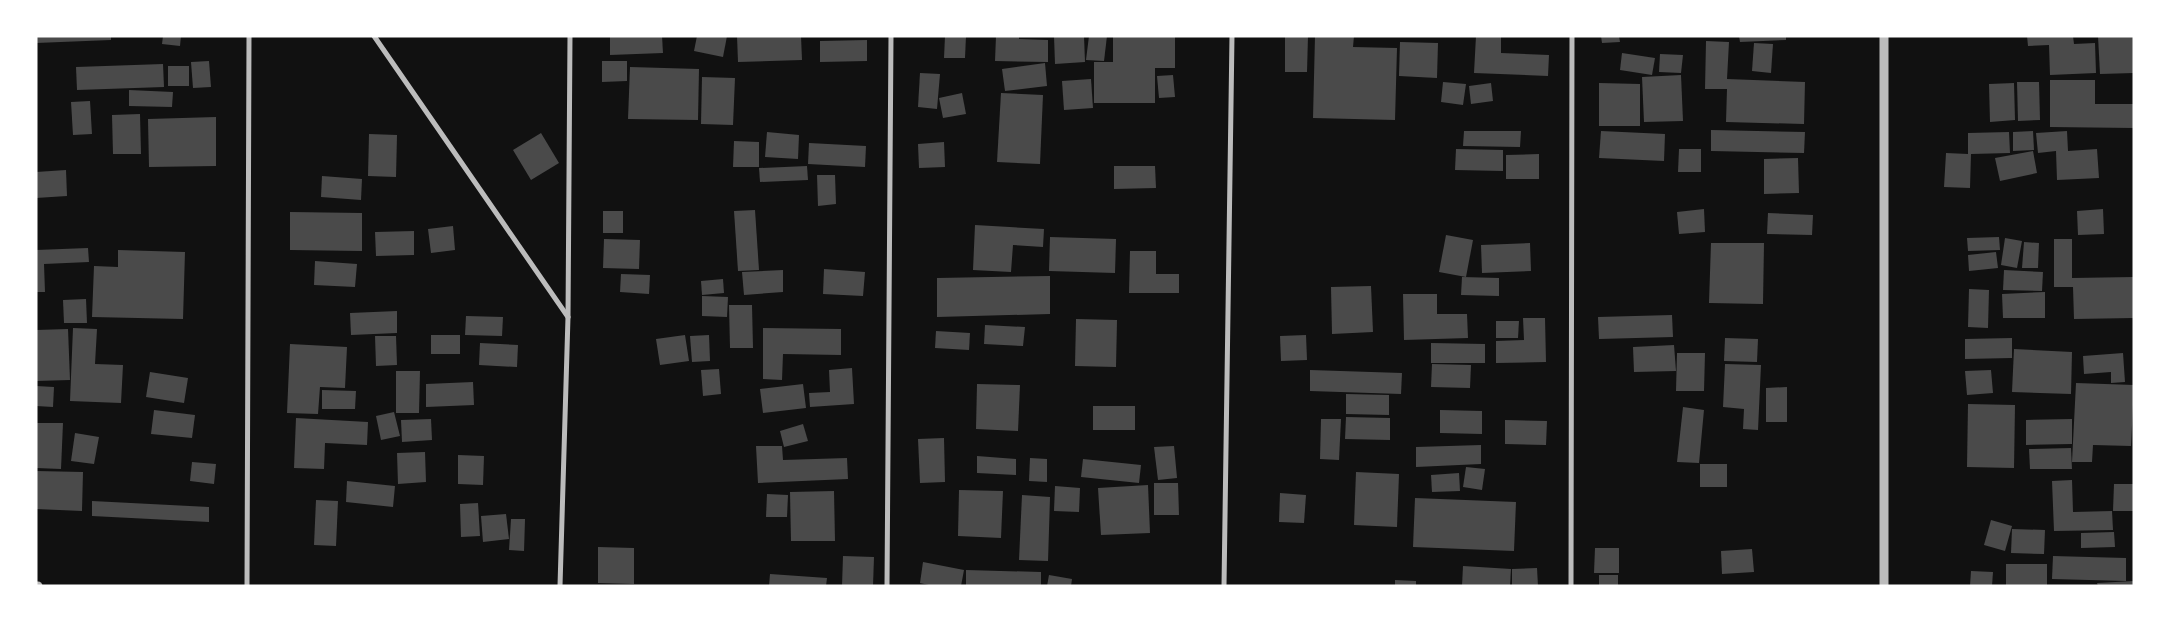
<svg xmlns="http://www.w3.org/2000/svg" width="2170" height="622" viewBox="0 0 2170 622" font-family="Quicksand,sans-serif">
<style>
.building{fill:#4a4a4a}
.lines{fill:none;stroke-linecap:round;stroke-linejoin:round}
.minor{stroke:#bcbcbc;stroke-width:5}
.tertiary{stroke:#bcbcbc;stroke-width:9}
</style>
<rect width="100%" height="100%" fill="#111"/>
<g class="building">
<polygon points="36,36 111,36 111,40 36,43"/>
<polygon points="163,36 181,36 180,46 162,44"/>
<polygon points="610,36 662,36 663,53 610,55"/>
<polygon points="697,36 727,36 723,57 694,51"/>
<polygon points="737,36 801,36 802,60 738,62"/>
<polygon points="945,36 966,36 965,58 944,58"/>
<polygon points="996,36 1019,36 1019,39 1048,40 1048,62 995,61"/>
<polygon points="1054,36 1084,36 1085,62 1055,64"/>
<polygon points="1089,36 1107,36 1104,61 1086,60"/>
<polygon points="1113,36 1175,36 1175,68 1155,68 1155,103 1094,103 1094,62 1113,62"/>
<polygon points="1285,36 1308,36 1307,72 1285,72"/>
<polygon points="1315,36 1354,36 1353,47 1397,48 1395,120 1313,118"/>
<polygon points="1476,36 1501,36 1501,53 1549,55 1548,76 1474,73"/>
<polygon points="1601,36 1619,36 1620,42 1602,43"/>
<polygon points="1739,36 1786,36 1786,40 1740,42"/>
<polygon points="2027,36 2073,36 2074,44 2095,43 2096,73 2050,75 2049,45 2028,46"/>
<polygon points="2098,36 2134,36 2134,73 2100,74"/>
<polygon points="867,40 867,61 820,62 820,41"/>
<polygon points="1706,41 1729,42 1727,79 1805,82 1804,124 1726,122 1727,89 1705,89"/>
<polygon points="1400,42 1438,43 1437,78 1399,76"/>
<polygon points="1754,43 1773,44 1771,73 1752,71"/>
<polygon points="1622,53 1655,58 1652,75 1620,70"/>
<polygon points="1660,54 1683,55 1681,73 1659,72"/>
<polygon points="209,61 211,87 193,88 191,62"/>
<polygon points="602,61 627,61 627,81 602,82"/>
<polygon points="1045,63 1047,86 1005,91 1002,69"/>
<polygon points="163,64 164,87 77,90 76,67"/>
<rect x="168" y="66" width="21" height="20"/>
<polygon points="630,67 699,69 698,120 628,119"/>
<polygon points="920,73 940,74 937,109 918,107"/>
<polygon points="1173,75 1175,97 1159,98 1157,76"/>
<polygon points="1681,75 1683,121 1644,122 1642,77"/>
<polygon points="702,77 735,78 733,125 701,124"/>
<polygon points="1091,79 1093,108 1064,110 1062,81"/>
<polygon points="2050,80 2095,80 2095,104 2134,104 2134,128 2050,127"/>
<polygon points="1443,82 1466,84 1463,105 1441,102"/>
<polygon points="2017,82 2039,82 2040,120 2018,121"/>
<polygon points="1491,83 1493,101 1471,104 1469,86"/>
<polygon points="1599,83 1640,84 1640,126 1599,126"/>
<polygon points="2014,83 2015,120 1990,122 1989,84"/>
<polygon points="129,90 173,92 172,107 129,106"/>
<polygon points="962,93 966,114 943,118 939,98"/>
<polygon points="1001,93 1043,95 1040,164 997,162"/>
<polygon points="90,101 92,134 73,135 71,102"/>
<polygon points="140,114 141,154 113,154 112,115"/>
<polygon points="216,117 216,166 149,167 148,119"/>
<polygon points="1711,130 1805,132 1804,153 1711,151"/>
<polygon points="1464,131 1521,131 1520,147 1463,146"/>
<polygon points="1601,131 1665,134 1664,161 1599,158"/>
<polygon points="2033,131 2034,150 2013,151 2013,132"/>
<polygon points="2067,131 2068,151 2097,149 2099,178 2057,180 2056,151 2038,153 2036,133"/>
<polygon points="767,132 799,135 798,159 765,157"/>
<polygon points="2009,132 2010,153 1971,154 1970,188 1944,187 1946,153 1968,154 1968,133"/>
<polygon points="541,133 559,163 531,180 513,150"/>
<polygon points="369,134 397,135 396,177 368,176"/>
<polygon points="734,141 759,142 759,167 733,167"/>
<polygon points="944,142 945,167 919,168 918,144"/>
<polygon points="809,143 866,146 865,167 808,164"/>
<polygon points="1456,149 1503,150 1503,171 1455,170"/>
<polygon points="1679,149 1701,149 1701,172 1678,172"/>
<polygon points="2033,151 2037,173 2000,181 1995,158"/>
<polygon points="1539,154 1539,179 1506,179 1506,155"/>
<polygon points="1798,158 1799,193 1764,194 1764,159"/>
<polygon points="807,166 808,180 760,182 759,168"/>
<polygon points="1114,166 1155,166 1156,188 1114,189"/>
<polygon points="66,170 67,196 36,198 36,172"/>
<polygon points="817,175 835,175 836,204 818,206"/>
<polygon points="322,176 362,179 361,200 321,197"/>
<polygon points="1704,209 1705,232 1679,234 1677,212"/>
<polygon points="2103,209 2104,234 2078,235 2077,211"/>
<polygon points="755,210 759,270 738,271 734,211"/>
<rect x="603" y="211" width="20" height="22"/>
<polygon points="290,212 362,213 362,251 290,250"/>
<polygon points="1768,213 1813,215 1812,235 1767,234"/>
<polygon points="975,225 1044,229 1043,247 1013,245 1011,272 973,270"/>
<polygon points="453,226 455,250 431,253 428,229"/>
<polygon points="414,231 414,255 376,256 375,232"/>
<polygon points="1446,235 1473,240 1466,277 1439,272"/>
<polygon points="1050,237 1116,239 1115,273 1049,271"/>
<polygon points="1999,237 2000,250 1968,251 1967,238"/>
<polygon points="2005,238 2022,241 2017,268 2001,265"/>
<polygon points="604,239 640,240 639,269 603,268"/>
<polygon points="2054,239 2072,239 2072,278 2134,277 2134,318 2074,319 2073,287 2054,287"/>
<polygon points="2024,242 2039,243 2038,268 2022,268"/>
<polygon points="1530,243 1531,271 1482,273 1481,245"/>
<polygon points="1711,243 1764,243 1763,304 1709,303"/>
<polygon points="88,248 89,262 44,264 45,292 36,292 36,250"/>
<polygon points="118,250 185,252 183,319 92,317 94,266 118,267"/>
<polygon points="1130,251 1156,251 1156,274 1179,274 1179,293 1129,293"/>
<polygon points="1996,252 1998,268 1969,271 1968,255"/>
<polygon points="315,261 357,264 355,287 314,285"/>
<polygon points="824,269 865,272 863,296 823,294"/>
<polygon points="783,270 783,292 744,295 742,272"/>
<polygon points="2004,270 2043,272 2042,291 2003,290"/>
<polygon points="621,274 650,275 649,294 620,292"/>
<polygon points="1050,276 1050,314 937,317 937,278"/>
<polygon points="1462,277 1499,278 1499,296 1461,295"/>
<polygon points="723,279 724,293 702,295 701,281"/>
<polygon points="1371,286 1373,332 1332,334 1331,287"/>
<polygon points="1969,289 1989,290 1988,328 1968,327"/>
<polygon points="2045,292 2045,318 2003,318 2002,294"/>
<polygon points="1403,294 1437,294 1437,314 1467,314 1468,338 1404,340"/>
<polygon points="702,296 728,297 727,317 702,316"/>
<polygon points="86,299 87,323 64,323 63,300"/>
<polygon points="729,305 752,305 753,348 730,348"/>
<polygon points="397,311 397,333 351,335 350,313"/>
<polygon points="1672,315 1673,337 1599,339 1598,317"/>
<polygon points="466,316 503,317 502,336 465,335"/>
<polygon points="1523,318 1545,318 1546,362 1496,363 1496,341 1524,340"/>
<polygon points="1076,319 1117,320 1116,367 1075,366"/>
<polygon points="1496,321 1519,321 1518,338 1496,338"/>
<polygon points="985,325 1025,327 1023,346 984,344"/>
<polygon points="73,328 97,329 95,364 123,365 121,403 70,401"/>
<polygon points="763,328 841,329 841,355 783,354 782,380 763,379"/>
<polygon points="68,329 70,380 36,381 36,330"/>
<polygon points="936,331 970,333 969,350 935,348"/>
<rect x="431" y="335" width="29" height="19"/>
<polygon points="685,335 689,361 660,365 656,339"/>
<polygon points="709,335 710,361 692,362 690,336"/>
<polygon points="1306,335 1307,360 1281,361 1280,336"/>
<polygon points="375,336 396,336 397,365 376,366"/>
<polygon points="1725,338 1758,339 1757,362 1724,361"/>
<polygon points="2012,338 2012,358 1965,359 1965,339"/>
<polygon points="480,343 518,345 517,367 479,365"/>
<polygon points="1431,343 1485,344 1485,363 1431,363"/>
<polygon points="290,344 347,347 345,388 320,387 318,414 287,413"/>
<polygon points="1674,345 1676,371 1634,372 1633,347"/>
<polygon points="2014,349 2072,352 2071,394 2012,392"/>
<polygon points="1677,353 1705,353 1704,391 1676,391"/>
<polygon points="2123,353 2125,382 2111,383 2111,372 2084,374 2083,356"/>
<polygon points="1432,364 1471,365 1470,388 1431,387"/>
<polygon points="1725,364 1761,365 1758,430 1743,429 1744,409 1723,407"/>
<polygon points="852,368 854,404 810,407 809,393 830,392 829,370"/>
<polygon points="719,369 721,394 703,396 701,370"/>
<polygon points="1310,370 1402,373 1401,394 1310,391"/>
<polygon points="1991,370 1993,393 1967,395 1965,371"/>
<polygon points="396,371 420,371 419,413 396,413"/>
<polygon points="150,372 188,378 184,403 146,397"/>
<polygon points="473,382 474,405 426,407 426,384"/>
<polygon points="2076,383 2134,385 2131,446 2093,445 2092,462 2072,462"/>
<polygon points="803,384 806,408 763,413 760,389"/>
<polygon points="977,384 1020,385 1018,431 976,429"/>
<polygon points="36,386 54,387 53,407 36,406"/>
<polygon points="1787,387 1787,422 1766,422 1766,388"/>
<polygon points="322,390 356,391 355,409 322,409"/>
<polygon points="1346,394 1389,395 1389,415 1346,414"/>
<polygon points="1968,404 2015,405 2014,468 1967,467"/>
<rect x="1093" y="406" width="42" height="24"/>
<polygon points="1683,407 1704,410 1699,463 1677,462"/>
<polygon points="154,410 195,415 192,438 151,434"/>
<polygon points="1440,410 1482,411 1482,434 1440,433"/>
<polygon points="394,412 400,436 381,440 376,416"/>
<polygon points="1346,417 1390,418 1390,440 1345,439"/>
<polygon points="296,418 368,422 367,445 325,443 324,469 294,468"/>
<polygon points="431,419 432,440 402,442 401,420"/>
<polygon points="1321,419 1341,419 1339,460 1320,459"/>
<polygon points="2072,419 2072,444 2026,445 2026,420"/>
<polygon points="1505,420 1547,421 1546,445 1505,444"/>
<polygon points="37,423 63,423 61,469 36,468"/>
<polygon points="803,424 808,441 784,447 780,431"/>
<polygon points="75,433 99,437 94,464 71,461"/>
<polygon points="944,438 945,482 920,483 918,439"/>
<polygon points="1481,445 1481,464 1416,467 1416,447"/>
<polygon points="756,446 782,446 783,460 847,458 848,479 758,483"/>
<polygon points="1174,446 1177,478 1158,480 1154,447"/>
<polygon points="2071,448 2072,469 2030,469 2029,449"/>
<polygon points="425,452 426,482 398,484 397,453"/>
<polygon points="458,455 484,456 483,485 458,484"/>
<polygon points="977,456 1016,459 1016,475 977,473"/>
<polygon points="1030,458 1047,459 1047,482 1029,481"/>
<polygon points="1083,459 1141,465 1139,483 1081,477"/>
<polygon points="192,462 216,464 214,484 190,481"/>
<rect x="1700" y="464" width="27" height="23"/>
<polygon points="1466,467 1485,469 1482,490 1463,487"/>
<polygon points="36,471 83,472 82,511 36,509"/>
<polygon points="1356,472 1399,474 1397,527 1354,525"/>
<polygon points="1459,473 1460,491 1432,492 1431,475"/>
<polygon points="2072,480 2073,512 2112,511 2113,530 2054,531 2052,481"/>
<polygon points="347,481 395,486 393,507 346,502"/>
<polygon points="1154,483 1178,483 1179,515 1154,515"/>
<polygon points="2114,484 2134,484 2134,511 2113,511"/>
<polygon points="1148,485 1150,533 1101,535 1098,488"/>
<polygon points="1055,486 1080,488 1079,512 1054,511"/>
<polygon points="959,490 1003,491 1001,538 958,536"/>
<polygon points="834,491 835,541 791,541 790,492"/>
<polygon points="1280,493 1306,495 1304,523 1279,522"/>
<polygon points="767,494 788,495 787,517 766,517"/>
<polygon points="1022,495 1050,497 1048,561 1019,560"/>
<polygon points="1415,498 1516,502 1514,551 1413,547"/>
<polygon points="316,500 338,501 336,546 314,545"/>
<polygon points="92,501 209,507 209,522 92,516"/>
<polygon points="478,503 480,536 461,537 460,504"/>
<polygon points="506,514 509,539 483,542 481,516"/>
<polygon points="511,519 525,519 524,551 509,550"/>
<polygon points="1991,520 2012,526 2005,551 1984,545"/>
<polygon points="2012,529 2045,530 2044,554 2011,553"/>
<polygon points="2114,532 2115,547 2081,548 2081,533"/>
<polygon points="598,547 634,548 634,584 598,583"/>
<polygon points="1595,548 1619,548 1619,573 1594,573"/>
<polygon points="1752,549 1754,572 1722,574 1721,551"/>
<polygon points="843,556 874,557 873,586 842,586"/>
<polygon points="2053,556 2126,558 2126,581 2052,579"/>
<polygon points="923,562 964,570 961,586 933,586 920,583"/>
<rect x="2006" y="564" width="41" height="22"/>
<polygon points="1463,566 1511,569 1510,586 1462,586"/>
<polygon points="1537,568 1538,586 1512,586 1512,569"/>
<polygon points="966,570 1041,572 1041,586 966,586"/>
<polygon points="1971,571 1993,572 1992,586 1970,586"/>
<polygon points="770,574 827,578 826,586 769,586"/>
<polygon points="1049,575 1072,579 1071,586 1047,586"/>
<rect x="1599" y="575" width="19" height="11"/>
<polygon points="1395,580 1416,581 1416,586 1395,586"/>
<polygon points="2134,581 2134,586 2098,586 2097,583"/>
</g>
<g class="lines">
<g class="minor">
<polyline points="374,36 568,317"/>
<polyline points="247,586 249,36"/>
<polyline points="560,586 568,317 570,36"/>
<polyline points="887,586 891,36"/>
<polyline points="1224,586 1232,36"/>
<polyline points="1571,586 1572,36"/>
</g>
<g class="tertiary">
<polyline points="1884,36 1884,586"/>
<polyline points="36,586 38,586"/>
</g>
</g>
<rect width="2170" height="622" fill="none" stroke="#ffffff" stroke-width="75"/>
</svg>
